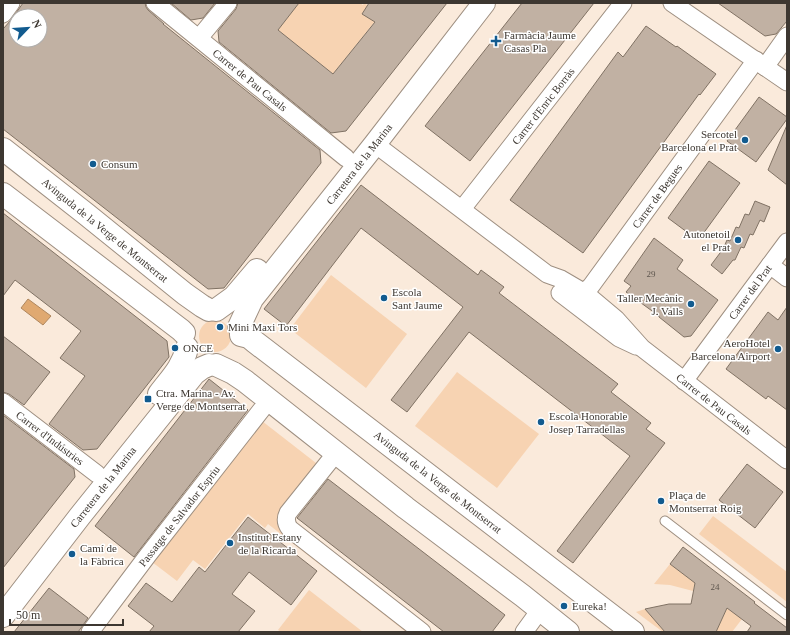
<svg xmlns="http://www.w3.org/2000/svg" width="790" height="635" viewBox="0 0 790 635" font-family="Georgia,serif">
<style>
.green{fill:#f7d3b2}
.water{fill:#e0a971;stroke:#af875e}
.building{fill:#c1b1a3;stroke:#807264;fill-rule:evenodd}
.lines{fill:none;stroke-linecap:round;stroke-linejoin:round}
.lane-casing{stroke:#9e8f81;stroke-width:11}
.street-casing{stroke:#9e8f81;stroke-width:19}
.secondary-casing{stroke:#9e8f81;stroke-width:24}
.lane{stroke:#fff;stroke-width:9}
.street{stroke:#fff;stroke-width:17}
.secondary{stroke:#fff;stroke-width:22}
.poi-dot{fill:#125b8f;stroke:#fff;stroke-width:1.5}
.labels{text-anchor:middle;stroke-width:3;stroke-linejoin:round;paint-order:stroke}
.number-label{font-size:9px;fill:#5e564e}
.poi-label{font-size:11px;fill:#3d3731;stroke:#fff;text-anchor:start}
.street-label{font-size:11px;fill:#3d3731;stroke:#fff}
</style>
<rect width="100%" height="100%" fill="#faeadb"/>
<g class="green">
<polygon points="299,3 360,3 363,5 364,3 372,8 384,10 333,74 278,30"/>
<polygon points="331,275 407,334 366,388 290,329"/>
<circle cx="215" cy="336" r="16"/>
<polygon points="457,372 539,434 497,488 415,426"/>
<polygon points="262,421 316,463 314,466 317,468 277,521 277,525 412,632 406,632 268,524 265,528 248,514 205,569 193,560 177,581 152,562"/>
<polygon points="713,516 787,572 787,602 699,534"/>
<polygon points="670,564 695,583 693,591 670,585 654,584"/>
<polygon points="309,590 363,632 281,632 278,630"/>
<polygon points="727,608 742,619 732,632 716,632"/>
<polygon points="645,609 665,632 663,632 636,612"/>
</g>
<polygon class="water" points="28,299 51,316 43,325 21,308"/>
<g class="building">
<path d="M23 3H145L146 7 148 10 164 24H163L320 150 321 163 224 288 208 289 3 129V29L11 20ZM16 16H40V40H16Z"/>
<polygon points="171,3 215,3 203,18 191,20"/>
<polygon points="238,3 299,3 278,30 333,74 375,22 362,14 369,3 447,3 346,131 331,133 219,42 218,31 236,9"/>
<polygon points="522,3 594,3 470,161 425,126"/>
<polygon points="718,3 787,3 787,21 776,34 765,36"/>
<polygon points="646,26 676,47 677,46 716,74 700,95 699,94 583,253 510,200 618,52 623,57"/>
<polygon points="759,97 787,117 787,119 756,162 727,141"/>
<polygon points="787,125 787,185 768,170"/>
<polygon points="709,161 740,183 700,238 695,238 668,218"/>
<polygon points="361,185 478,275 481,270 504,287 499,293 618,384 611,392 651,423 646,429 665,443 573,563 557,551 630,456 469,332 407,412 391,400 463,307 361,228 286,326 264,309"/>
<polygon points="755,201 770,207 764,222 760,220 753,235 750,234 744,248 741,247 735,260 733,260 722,274 711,265 723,249 727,240 730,241 736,227 739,228 745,214 749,215"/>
<polygon points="3,213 167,341 169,357 97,449 83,450 49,424 85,376 60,358 81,331 15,280 3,296"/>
<polygon points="654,238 683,260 677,269 718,300 691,336 684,337 659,317 659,316 626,292 631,286 624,281"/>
<polygon points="787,307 787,410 768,396 766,399 726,369 768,312 778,320"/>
<polygon points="3,336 50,372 24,405 9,394 3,392"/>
<polygon points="209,379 248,410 134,557 95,526"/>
<polygon points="3,415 74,469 75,477 3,568"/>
<polygon points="747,464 783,492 755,528 719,500"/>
<polygon points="328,479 505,615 492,632 444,632 297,518"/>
<polygon points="248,517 317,571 291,605 249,572 232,594 255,611 238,632 149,632 154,626 128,606 146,583 172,602 199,567 205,572"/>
<polygon points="683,547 755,602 754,603 787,628 787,632 747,632 751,626 727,608 716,632 665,632 645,609 669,604 691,604 695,583 670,564"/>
<polygon points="49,588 88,618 81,628 78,632 14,632"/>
</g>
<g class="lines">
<g class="lane-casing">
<polyline id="lane" points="665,521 787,615"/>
</g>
<g class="street-casing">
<g id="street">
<polyline points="155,3 346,158"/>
<polyline points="672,3 787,82"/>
<polyline points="3,14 11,3"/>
<polyline points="199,38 228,3"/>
<polyline points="765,67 787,36"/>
<polyline points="375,144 547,274 561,279 585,293 616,319 642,348 787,460"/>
<polyline points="462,209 623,3"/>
<polyline points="770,265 787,278"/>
<polyline points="560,293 619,338 636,346"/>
<path d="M562 294C577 296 580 297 591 286L756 60"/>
<polyline points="684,381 787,242"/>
<polyline points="3,402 97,474"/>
<path d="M336 453 288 513C285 519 286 524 290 529L422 632"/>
<polyline points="90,632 148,555 269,400"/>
<polyline points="524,632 540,610"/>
</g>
</g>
<g class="secondary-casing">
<g id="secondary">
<polyline points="3,149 86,214 185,294 202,306 209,310"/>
<polyline points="3,194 181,330 184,333"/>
<polyline points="216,310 234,297 257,270"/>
<polyline points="239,327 252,299 375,144 484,3"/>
<polyline points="241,335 249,337 255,342 633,632"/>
<polyline points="216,365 233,373 245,381 406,508 523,596 568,632"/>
<path d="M159 394C171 378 182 368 187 348"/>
<polyline points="3,616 80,516 194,374 202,368 209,365"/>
</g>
</g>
<use href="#lane" class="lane"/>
<use href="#street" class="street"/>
<use href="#secondary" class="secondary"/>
</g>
<g class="poi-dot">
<path d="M494 35h4v4h4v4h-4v4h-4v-4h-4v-4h4z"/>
<circle cx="745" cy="140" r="4"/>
<circle cx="93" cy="164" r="4"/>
<circle cx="738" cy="240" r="4"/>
<circle cx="384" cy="298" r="4"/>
<circle cx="691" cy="304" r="4"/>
<circle cx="220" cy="327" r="4"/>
<circle cx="175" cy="348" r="4"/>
<circle cx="778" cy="349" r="4"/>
<rect x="144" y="395" width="8" height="8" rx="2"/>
<circle cx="541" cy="422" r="4"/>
<circle cx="661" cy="501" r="4"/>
<circle cx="230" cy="543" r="4"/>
<circle cx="72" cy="554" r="4"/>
<circle cx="564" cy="606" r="4"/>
</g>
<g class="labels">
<g class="number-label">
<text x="651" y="277">29</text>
<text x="715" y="590">24</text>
</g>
<g class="poi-label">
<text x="504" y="39">Farmàcia Jaume<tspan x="504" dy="13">Casas Pla</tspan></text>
<text x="737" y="138" text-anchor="end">Sercotel<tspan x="737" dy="13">Barcelona el Prat</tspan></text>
<text x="101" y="168">Consum</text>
<text x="730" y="238" text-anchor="end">Autonetoil<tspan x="730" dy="13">el Prat</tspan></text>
<text x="392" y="296">Escola<tspan x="392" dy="13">Sant Jaume</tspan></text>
<text x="683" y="302" text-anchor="end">Taller Mecànic<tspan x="683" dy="13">J. Valls</tspan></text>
<text x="228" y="331">Mini Maxi Tors</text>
<text x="770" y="347" text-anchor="end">AeroHotel<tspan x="770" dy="13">Barcelona Airport</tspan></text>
<text x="183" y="352">ONCE</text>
<text x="156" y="397">Ctra. Marina - Av.<tspan x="156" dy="13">Verge de Montserrat</tspan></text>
<text x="549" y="420">Escola Honorable<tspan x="549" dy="13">Josep Tarradellas</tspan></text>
<text x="669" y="499">Plaça de<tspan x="669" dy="13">Montserrat Roig</tspan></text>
<text x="238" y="541">Institut Estany<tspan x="238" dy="13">de la Ricarda</tspan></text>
<text x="80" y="552">Camí de<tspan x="80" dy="13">la Fàbrica</tspan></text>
<text x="572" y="610">Eureka!</text>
</g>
<g class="street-label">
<text transform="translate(250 80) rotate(39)" y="4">Carrer de Pau Casals</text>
<text transform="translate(543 106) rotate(-52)" y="4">Carrer d'Enric Borràs</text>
<text transform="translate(359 164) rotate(-52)" y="4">Carretera de la Marina</text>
<text transform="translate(657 196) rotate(-54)" y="4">Carrer de Begues</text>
<text transform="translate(105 230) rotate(39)" y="4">Avinguda de la Verge de Montserrat</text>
<text transform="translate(750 292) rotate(-54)" y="4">Carrer del Prat</text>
<text transform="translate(714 404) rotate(38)" y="4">Carrer de Pau Casals</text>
<text transform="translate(50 438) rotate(37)" y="4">Carrer d'Indústries</text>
<text transform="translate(438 482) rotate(38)" y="4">Avinguda de la Verge de Montserrat</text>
<text transform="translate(103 487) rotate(-52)" y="4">Carretera de la Marina</text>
<text transform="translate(179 516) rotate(-52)" y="4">Passatge de Salvador Espriu</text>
</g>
</g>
<rect width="790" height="635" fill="none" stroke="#3d3731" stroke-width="8"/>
<g transform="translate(28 28) rotate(65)"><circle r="19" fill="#ffffff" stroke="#b1afad"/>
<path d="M0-3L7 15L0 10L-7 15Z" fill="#125b8f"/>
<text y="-6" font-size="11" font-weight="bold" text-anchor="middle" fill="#3d3731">N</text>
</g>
<path d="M10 619v6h113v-6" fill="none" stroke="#3d3731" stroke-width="2"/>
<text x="16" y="619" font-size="12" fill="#3d3731" stroke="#ffffff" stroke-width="3" paint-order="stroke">50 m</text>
</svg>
